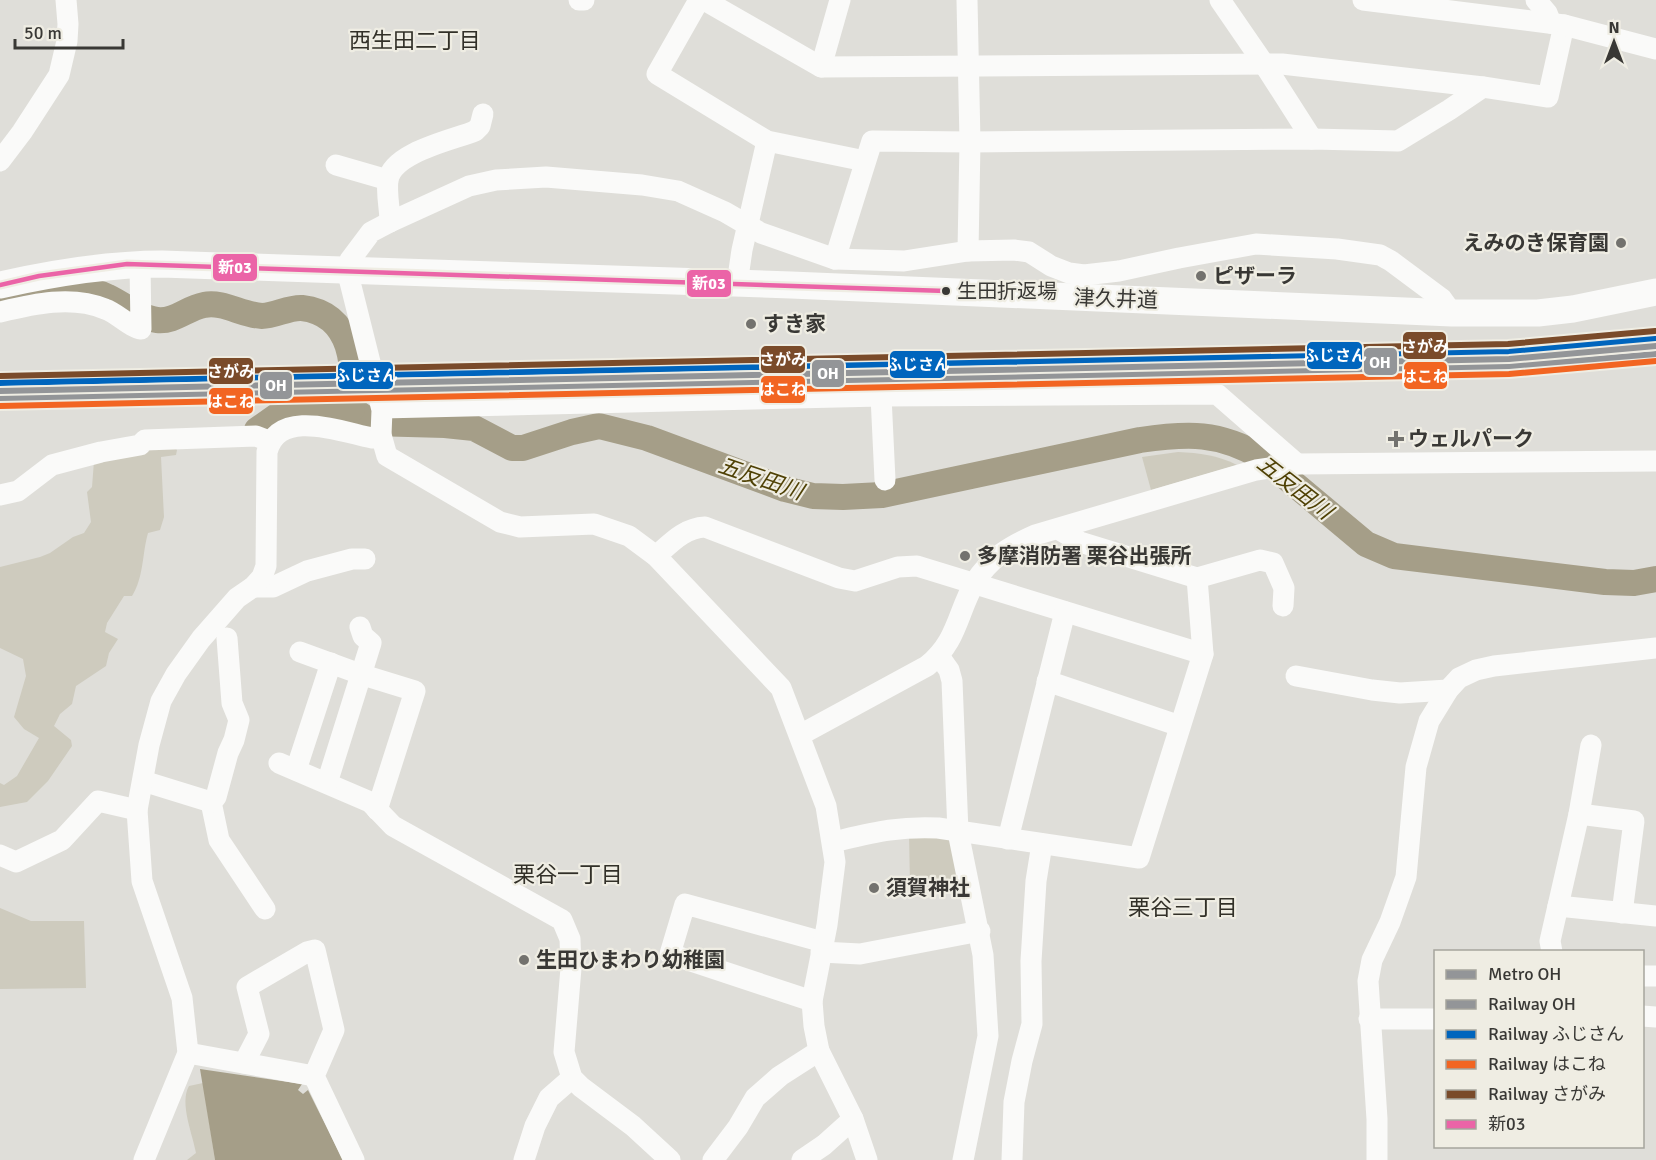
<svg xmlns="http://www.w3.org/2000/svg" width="1656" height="1160" viewBox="0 0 1656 1160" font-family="Signika,'Noto Sans JP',sans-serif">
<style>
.green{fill:#cecbbe}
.water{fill:#a59e88}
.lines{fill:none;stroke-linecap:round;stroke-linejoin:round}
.river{stroke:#a59e88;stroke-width:26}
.minor{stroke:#fafaf9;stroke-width:21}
.major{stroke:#fafaf9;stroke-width:27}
.bus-1-casing{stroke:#efede3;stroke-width:9}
.bus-1{stroke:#eb64a7;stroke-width:4.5}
.rail-1-casing{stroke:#efede3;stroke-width:10}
.rail-2-casing{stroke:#efede3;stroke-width:10}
.rail-3-casing{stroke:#efede3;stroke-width:10}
.rail-4-casing{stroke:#efede3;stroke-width:10}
.rail-1{stroke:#939598;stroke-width:6}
.rail-2{stroke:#0065bd;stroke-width:6}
.rail-3{stroke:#f26522;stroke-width:6}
.rail-4{stroke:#7a4b2a;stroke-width:6}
.metro-1-casing{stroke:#efede3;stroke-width:10}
.metro-1{stroke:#939598;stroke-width:6}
.poi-dot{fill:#73726e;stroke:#efede3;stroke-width:2}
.bus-dot{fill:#393835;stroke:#efede3;stroke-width:2}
.labels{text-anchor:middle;stroke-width:4.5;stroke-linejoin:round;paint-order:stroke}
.bus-label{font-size:20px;fill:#393835;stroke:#efede3;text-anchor:start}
.poi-label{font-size:21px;font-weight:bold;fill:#393835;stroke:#efede3;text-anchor:start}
.street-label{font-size:21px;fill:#393835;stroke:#efede3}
.neighbourhood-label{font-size:22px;fill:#323028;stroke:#efede3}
.water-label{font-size:22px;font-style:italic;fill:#4f4105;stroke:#efede3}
.line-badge{stroke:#efede3;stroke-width:2}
.badge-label{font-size:16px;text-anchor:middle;font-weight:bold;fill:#fff}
</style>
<rect width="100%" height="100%" fill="#dfded9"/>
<g class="green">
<path d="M172 444 177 450 176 455 161 457 164 517 160 530 148 533C142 554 144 577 132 596H124L107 623 105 632 118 639 109 653 106 666 76 686 72 704 60 714 54 726 71 740 72 746 48 781 27 802 0 807V783L4 785 17 776 39 738 24 729 14 717 26 676 23 659 0 648V567L40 557 50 553 73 537 84 533 91 522 87 492 92 487 94 461Z"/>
<path d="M1178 452C1200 453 1217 455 1237 465L1151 490 1142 457Z"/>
<polygon points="909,833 931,834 953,841 961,879 910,885"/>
<polygon points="0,908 31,921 84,921 86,988 0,989"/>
<path d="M203 1083 215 1160H187L196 1153C193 1135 179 1103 189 1086Z"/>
</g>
<polygon class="water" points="200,1069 302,1084 298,1090 303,1094 308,1090 343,1160 215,1160"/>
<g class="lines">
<g class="river">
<path d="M0 301C28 292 81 283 108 297 123 304 139 318 157 320 175 322 187 308 204 305 223 301 242 315 262 316 275 316 289 307 302 308 354 314 355 369 352 409L372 423 445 425 474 428 512 448H523L572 432 599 426 647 438 785 489 813 496 843 497 882 495 1140 440C1189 433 1218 432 1262 457L1366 544 1394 556 1605 582 1634 583 1656 579"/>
<polyline points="257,430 277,416 294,409 352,409"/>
</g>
<g class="minor">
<polyline points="579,0 584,0"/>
<polyline points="699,0 657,74 767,141 865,161"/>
<polyline points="704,0 821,67 1282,64 1483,87 1548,97 1564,25"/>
<polyline points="967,0 970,142 968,251"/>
<polyline points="1220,0 1264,64 1312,139"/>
<polyline points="1363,0 1564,25 1656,49"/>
<polyline points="1536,0 1547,13 1551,23"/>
<polyline points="821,67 840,0"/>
<polyline points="0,161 22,132 59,75 67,41 68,24 66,0"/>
<polyline points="336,165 388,180"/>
<path d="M390 222C390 209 386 193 388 180 393 152 453 140 475 131L480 126 483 114"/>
<polyline points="835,259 872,141 970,142 1312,139 1398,141 1449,110 1483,87"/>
<polyline points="737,284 742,250 767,141"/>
<path d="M0 312C33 304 72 295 105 309 117 313 131 328 141 329L140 264"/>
<polyline points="881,396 885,480"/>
<polyline points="382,408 881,396 1217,394 1297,464"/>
<polyline points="0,495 18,491 52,465 101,452 140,445 145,440 256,436 269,441"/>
<polyline points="1058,529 1080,542 1197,578 1260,560 1273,563 1284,588 1283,606"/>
<path d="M656 556C671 543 684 528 705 527L839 578 855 581 898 567 917 566 1203 654"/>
<polyline points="253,587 273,587 307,571 352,559 365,559"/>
<polyline points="300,652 363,675 415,691 377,810"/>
<polyline points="939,656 949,670 952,681 958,832 983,955 988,1036 963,1160"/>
<polyline points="1296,676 1372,690 1400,693 1448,690"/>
<polyline points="1047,681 1180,726"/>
<path d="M800 735 927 666C958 641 957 613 975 582 990 558 1010 546 1035 535L1256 470 1297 464 1656 461"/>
<polyline points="279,763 370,802 393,826 562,920 570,939 571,968 564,1052 572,1078 581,1087 633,1126 670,1160"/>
<polyline points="296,770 331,663"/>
<polyline points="143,781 211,802 219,840 265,909"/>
<polyline points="327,783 371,643 363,636 360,627"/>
<polyline points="211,802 216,797 228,753 234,740 239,720 232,703 227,638"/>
<polyline points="1579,814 1634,821 1622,913"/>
<polyline points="1008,839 1065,612"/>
<path d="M833 842C872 833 897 826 938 828L1139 858 1203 654 1197 578"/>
<polyline points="0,855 16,862 62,840 98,801 137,810"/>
<polyline points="1558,906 1656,916"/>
<polyline points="821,952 860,954 980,931"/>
<polyline points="1552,952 1550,941 1579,814 1591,745"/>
<polyline points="1642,976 1656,976"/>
<polyline points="812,1001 670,954 685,904 823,942"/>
<polyline points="1642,1016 1656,1017"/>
<polyline points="1369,1019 1436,1019"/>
<polyline points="188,1053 314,1076"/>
<polyline points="244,1063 259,1034 247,987 307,952 315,950 334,1030 314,1076 354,1160"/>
<path d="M144 1160 188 1053 182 998 142 881 137 810 149 745 161 701 176 674 201 639 237 598 253 587 262 577 266 566 267 452C279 407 341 432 372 438L381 435"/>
<polyline points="524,1160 535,1126 549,1098 572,1078"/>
<polyline points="713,1160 738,1127 755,1098 780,1076 819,1051"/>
<polyline points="802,1160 824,1145 853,1119"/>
<polyline points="867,1160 853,1119 819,1051 814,1026 812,1001 827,925 835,862 826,806 781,688 656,556 629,536 594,524 520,527 500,522 387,456 381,435 382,410 347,270 350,260 371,232 390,222 469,186 496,180 546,177 642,185 678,191 725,212 761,233 835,259 904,261 968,251 1014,250 1029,252 1051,266 1069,273 1084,275 1119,271 1179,258 1256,244 1337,249 1380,255 1391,261 1442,299 1452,313"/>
<polyline points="1012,1160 1014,1102 1022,1061 1032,1024 1031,961 1036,881 1042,844"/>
<polyline points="1377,1160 1377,1119 1368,981 1372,960 1390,922 1406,877 1416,767 1429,721 1448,690 1459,678 1476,670 1494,666 1656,648"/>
</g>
<path class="major" d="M0 285C54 273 107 264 162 264L791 285 1452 313H1538L1573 309 1656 292"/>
<g class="bus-1-casing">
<polyline id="bus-1" points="0,285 39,276 127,264 946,291"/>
</g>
<use href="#bus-1" class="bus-1"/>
<g class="rail-1-casing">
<polyline id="rail-1" points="0,398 1509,366 1656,354"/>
</g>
<g class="rail-2-casing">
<polyline id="rail-2" points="0,383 1509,352 1655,339"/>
</g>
<g class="rail-3-casing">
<polyline id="rail-3" points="0,406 1509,374 1656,361"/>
</g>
<g class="rail-4-casing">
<polyline id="rail-4" points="0,376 1508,344 1655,331"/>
</g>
<use href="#rail-1" class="rail-1"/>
<use href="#rail-2" class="rail-2"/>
<use href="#rail-3" class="rail-3"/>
<use href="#rail-4" class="rail-4"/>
<g class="metro-1-casing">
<polyline id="metro-1" points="0,391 1509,359 1656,346"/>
</g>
<use href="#metro-1" class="metro-1"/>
</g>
<g class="poi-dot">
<circle cx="1621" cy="243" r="6"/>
<circle cx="1201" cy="276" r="6"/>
<circle cx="751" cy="324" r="6"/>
<path d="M1393 430h6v6h6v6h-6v6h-6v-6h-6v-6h6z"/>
<circle cx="965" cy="556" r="6"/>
<circle cx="874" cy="888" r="6"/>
<circle cx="524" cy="960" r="6"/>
</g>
<circle class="bus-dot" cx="946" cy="291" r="5"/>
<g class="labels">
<g class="bus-label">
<text x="957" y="298">生田折返場</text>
</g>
<g class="poi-label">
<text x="1609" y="250" text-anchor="end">えみのき保育園</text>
<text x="1213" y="283">ピザーラ</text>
<text x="763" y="331">すき家</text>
<text x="1408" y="446">ウェルパーク</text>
<text x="977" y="563">多摩消防署 栗谷出張所</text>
<text x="886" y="895">須賀神社</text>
<text x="536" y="967">生田ひまわり幼稚園</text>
</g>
<g class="street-label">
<text transform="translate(1116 299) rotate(2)" y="7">津久井道</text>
</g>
<g class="neighbourhood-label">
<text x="415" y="48">西生田二丁目</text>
<text x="568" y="882">栗谷一丁目</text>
<text x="1183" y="915">栗谷三丁目</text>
</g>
<g class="water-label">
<text transform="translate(761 478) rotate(19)" y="8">五反田川</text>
<text transform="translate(1295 487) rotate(38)" y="8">五反田川</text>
</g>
</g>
<g class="line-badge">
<rect x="212" y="253" width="46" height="29" rx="6" fill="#eb64a7"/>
<rect x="686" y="269" width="46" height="29" rx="6" fill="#eb64a7"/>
<rect x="1402" y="331" width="45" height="29" rx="6" fill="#7a4b2a"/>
<rect x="1306" y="341" width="57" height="29" rx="6" fill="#0065bd"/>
<rect x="760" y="345" width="46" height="29" rx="6" fill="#7a4b2a"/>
<rect x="1363" y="347" width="35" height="29" rx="6" fill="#939598"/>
<rect x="889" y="350" width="57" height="29" rx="6" fill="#0065bd"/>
<rect x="208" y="357" width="46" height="28" rx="6" fill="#7a4b2a"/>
<rect x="811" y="359" width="34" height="29" rx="6" fill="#939598"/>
<rect x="337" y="361" width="57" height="29" rx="6" fill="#0065bd"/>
<rect x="1403" y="361" width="45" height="29" rx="6" fill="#f26522"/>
<rect x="259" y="371" width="34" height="29" rx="6" fill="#939598"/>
<rect x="760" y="375" width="46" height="29" rx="6" fill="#f26522"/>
<rect x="208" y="387" width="46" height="28" rx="6" fill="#f26522"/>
</g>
<g class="badge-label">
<text x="235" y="273">新03</text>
<text x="709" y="289">新03</text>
<text x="1425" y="352">さがみ</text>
<text x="1335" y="361">ふじさん</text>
<text x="783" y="365">さがみ</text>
<text x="1380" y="368">OH</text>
<text x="918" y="370">ふじさん</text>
<text x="231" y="377">さがみ</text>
<text x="828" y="379">OH</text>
<text x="366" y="381">ふじさん</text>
<text x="1425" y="382">はこね</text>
<text x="276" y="391">OH</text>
<text x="783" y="395">はこね</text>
<text x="231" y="407">はこね</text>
</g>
<rect x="1434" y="950" width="210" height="198" fill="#efede3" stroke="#a6a59d" stroke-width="1.5"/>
<rect x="1446" y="970" width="30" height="9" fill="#939598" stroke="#a6a59d" stroke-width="1.5"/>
<text x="1488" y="980" font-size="18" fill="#393835">Metro OH</text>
<rect x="1446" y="1000" width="30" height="9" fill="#939598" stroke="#a6a59d" stroke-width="1.5"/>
<text x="1488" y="1010" font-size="18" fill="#393835">Railway OH</text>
<rect x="1446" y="1030" width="30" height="9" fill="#0065bd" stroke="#a6a59d" stroke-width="1.5"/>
<text x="1488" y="1040" font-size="18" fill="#393835">Railway ふじさん</text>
<rect x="1446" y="1060" width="30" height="9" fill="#f26522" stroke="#a6a59d" stroke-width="1.5"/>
<text x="1488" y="1070" font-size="18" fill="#393835">Railway はこね</text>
<rect x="1446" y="1090" width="30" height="9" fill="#7a4b2a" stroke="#a6a59d" stroke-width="1.5"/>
<text x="1488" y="1100" font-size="18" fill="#393835">Railway さがみ</text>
<rect x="1446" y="1120" width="30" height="9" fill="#eb64a7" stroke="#a6a59d" stroke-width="1.5"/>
<text x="1488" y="1130" font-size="18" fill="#393835">新03</text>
<g transform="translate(1614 42)" stroke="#efede3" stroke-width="4.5" paint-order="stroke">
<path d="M0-4.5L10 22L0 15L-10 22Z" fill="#393835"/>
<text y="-9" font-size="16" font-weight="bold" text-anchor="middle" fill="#393835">N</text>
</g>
<path d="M15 39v9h108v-9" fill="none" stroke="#393835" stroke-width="3"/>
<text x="24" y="39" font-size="18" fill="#393835" stroke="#efede3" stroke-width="4.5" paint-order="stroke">50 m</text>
</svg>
